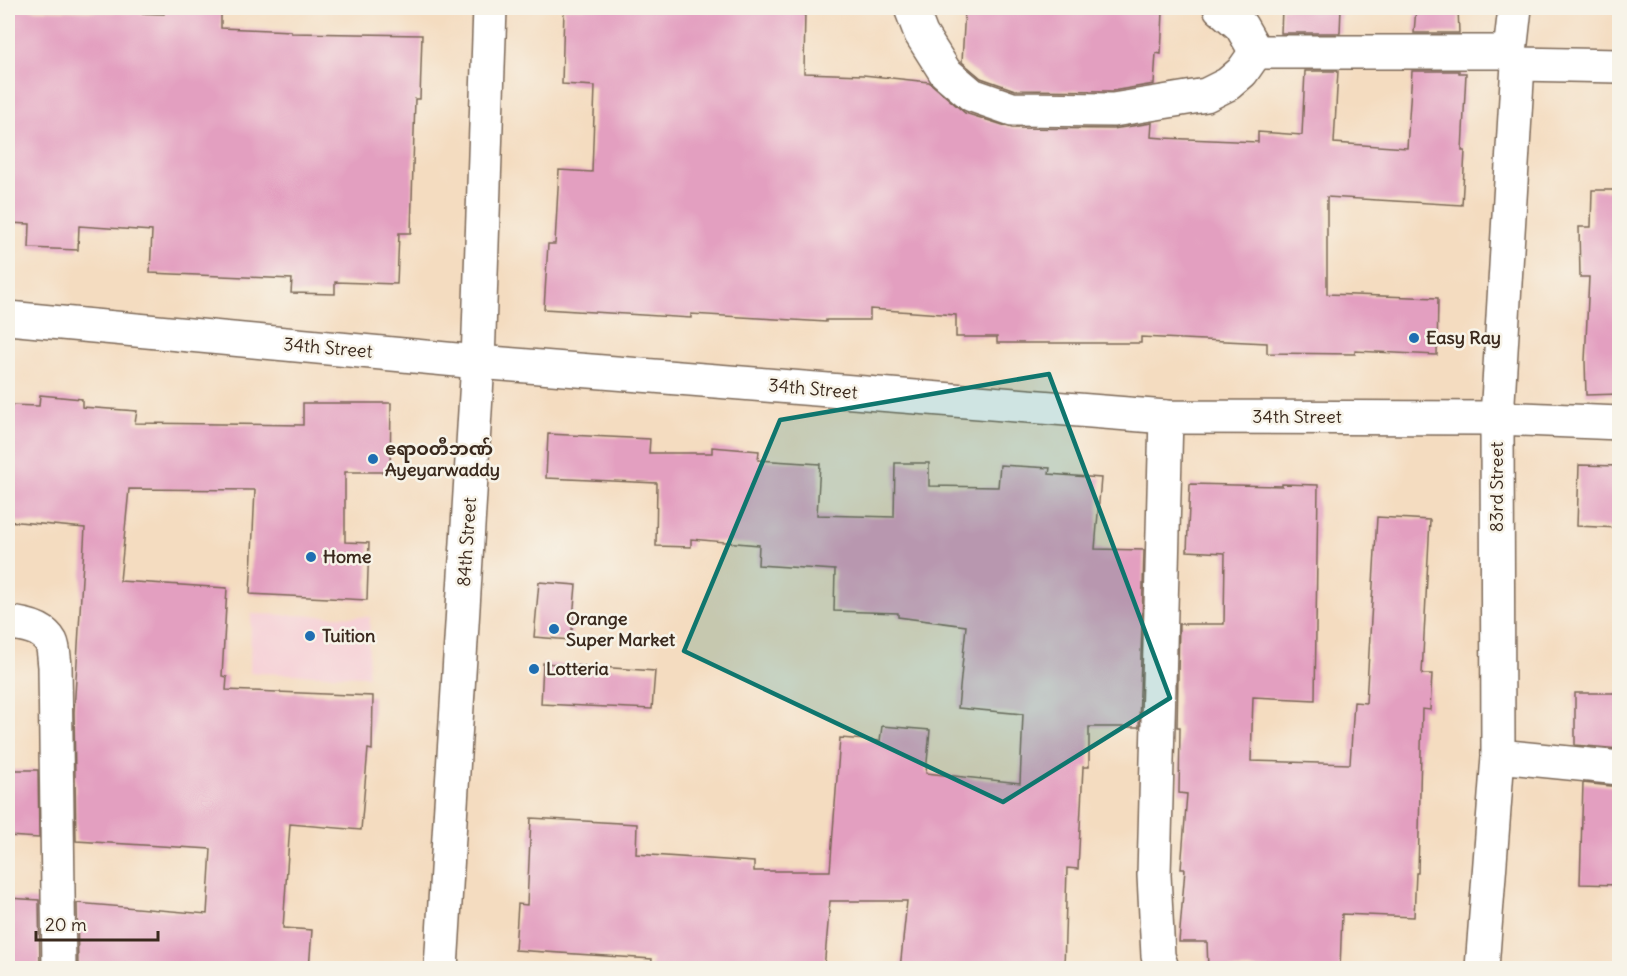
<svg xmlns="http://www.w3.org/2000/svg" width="1627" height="976" viewBox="0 0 1627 976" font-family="Delius,'Noto Sans Myanmar',sans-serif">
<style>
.built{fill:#f6cfd6}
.building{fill:#e39fc0}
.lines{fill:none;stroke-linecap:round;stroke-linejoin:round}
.minor-casing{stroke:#7c6857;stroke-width:36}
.major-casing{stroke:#7c6857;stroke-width:36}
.minor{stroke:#fff;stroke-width:33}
.major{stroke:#fff;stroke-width:33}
.marked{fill:#0f766e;fill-opacity:0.2;stroke:#0f766e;stroke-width:4.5;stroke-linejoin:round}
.poi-dot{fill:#1f6fb2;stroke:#f7f3e8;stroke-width:2}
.labels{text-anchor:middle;stroke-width:5;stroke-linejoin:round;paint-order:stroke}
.poi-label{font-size:18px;font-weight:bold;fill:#3b2a1e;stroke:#f7f3e8;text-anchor:start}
.street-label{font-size:18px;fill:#3b2a1e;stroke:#f7f3e8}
</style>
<rect width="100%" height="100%" fill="#f7f3e8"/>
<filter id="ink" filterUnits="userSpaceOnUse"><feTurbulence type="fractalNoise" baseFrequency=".0167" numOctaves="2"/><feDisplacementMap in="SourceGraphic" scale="12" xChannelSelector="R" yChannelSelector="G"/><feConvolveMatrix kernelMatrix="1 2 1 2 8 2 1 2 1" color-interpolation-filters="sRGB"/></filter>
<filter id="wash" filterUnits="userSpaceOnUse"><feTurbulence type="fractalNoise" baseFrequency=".008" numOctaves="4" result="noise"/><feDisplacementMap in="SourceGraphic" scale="24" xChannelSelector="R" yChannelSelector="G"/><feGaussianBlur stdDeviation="1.35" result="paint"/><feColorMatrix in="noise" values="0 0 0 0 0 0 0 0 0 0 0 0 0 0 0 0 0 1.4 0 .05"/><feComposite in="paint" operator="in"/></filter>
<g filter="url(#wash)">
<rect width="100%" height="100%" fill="#f4dcc0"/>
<polygon class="built" points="251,614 370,617 368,676 250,673"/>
<g id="blocks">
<g class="building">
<polygon points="164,8 221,8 221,28 291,31 291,33 422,35 420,99 415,99 411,233 399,233 397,284 335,282 335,294 291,293 292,279 150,273 152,231 79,226 78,250 29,248 30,224 8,223 9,9 164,14"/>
<polygon points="564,8 704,8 704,11 771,12 771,8 805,8 804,73 863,75 929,82 965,113 1012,128 1113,129 1152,123 1151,137 1163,138 1258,142 1258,132 1302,135 1305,71 1338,71 1334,143 1407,148 1412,71 1459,71 1459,73 1466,73 1462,151 1465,151 1462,205 1327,197 1327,294 1438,298 1437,355 1355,351 1355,354 1267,353 1267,343 1141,337 1141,343 997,343 997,337 956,337 956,315 870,309 870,320 826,320 826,322 691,314 691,318 544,309 548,244 555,244 559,170 592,172 595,86 562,84"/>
<polygon points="965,8 1159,8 1158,12 1163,12 1161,54 1156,53 1154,84 1112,91 1015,90 981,78 962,62"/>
<polygon points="1282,8 1341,8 1340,33 1281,33"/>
<polygon points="1416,8 1458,8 1459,33 1414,33"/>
<polygon points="1592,190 1620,190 1620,394 1586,395 1585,361 1589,277 1580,277 1579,227 1591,227"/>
<polygon points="40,395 82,399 82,407 137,411 135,423 303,425 303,403 391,403 390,472 345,472 345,542 369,543 367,600 250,594 255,490 129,489 120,581 227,588 222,676 227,677 226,690 373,696 372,750 368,749 361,830 290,824 283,928 312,930 309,969 78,969 77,903 207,914 211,849 76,841 74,712 85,528 8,521 8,405 39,406"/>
<polygon points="548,434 650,439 649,453 712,453 712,447 759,451 758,460 820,464 817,515 894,517 895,463 929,463 929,486 998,487 1000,465 1050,468 1049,474 1101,478 1095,549 1144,550 1139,727 1089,727 1089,767 1083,767 1078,869 1067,868 1064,969 900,969 907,901 830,901 824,969 651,969 652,959 515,950 518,904 527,905 531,818 637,824 636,854 754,862 754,871 830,871 840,738 880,741 882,726 930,730 926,773 1020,783 1023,714 958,708 966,626 898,617 898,613 834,611 835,570 758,565 759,545 691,539 691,547 656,546 657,483 546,478"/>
<polygon points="1579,465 1620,466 1620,528 1577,526"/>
<polygon points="1190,484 1282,486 1282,484 1318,485 1315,700 1253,697 1251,761 1350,764 1354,702 1366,703 1377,517 1430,520 1422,674 1432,674 1430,710 1422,709 1418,873 1416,873 1414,917 1342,914 1340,969 1208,969 1207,942 1179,942 1185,869 1181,869 1187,794 1179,793 1180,727 1177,727 1179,624 1224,624 1225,553 1187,551"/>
<polygon points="539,582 576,585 571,640 534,637"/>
<polygon points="543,663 655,671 652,709 541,704"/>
<polygon points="1575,693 1620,693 1620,749 1575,745"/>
<polygon points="8,770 38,770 39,838 8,836"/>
<polygon points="1583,783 1620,787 1620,885 1580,884"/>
<polygon points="8,898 39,900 40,969 8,969"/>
</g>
</g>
</g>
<g filter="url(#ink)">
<use href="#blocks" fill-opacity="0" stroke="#7c6857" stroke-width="1.5"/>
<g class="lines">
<g class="minor-casing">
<g id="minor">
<polyline points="911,8 921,34 945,72 972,95 1012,109 1113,110 1206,95 1228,84 1242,72 1256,52"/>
<polyline points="1220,8 1241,26 1256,52"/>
<polyline points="1256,52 1510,52"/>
<polyline points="1518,64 1620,66"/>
<polyline points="8,318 478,362 1166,417 1497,418 1620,423"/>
<path d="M8 623C22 624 43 627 51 642 54 648 54 659 55 666L59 968"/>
<polyline points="1498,756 1620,768"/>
<polyline points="1162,968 1158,956 1154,875 1166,417"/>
<polyline points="1482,968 1498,756 1497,418 1518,64 1510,52 1515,8"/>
</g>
</g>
<g class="major-casing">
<polyline id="major" points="441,968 478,362 490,8"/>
</g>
<use href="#minor" class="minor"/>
<use href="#major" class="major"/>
</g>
</g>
<path class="marked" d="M1049 374 1170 698 1003 802 684 651 780 420Z"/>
<g class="poi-dot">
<circle cx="1414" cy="338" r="6"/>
<circle cx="373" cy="459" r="6"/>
<circle cx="311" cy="557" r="6"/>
<circle cx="554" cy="629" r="6"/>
<circle cx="310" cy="636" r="6"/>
<circle cx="534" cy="669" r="6"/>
</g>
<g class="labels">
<g class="poi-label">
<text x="1426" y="344">Easy Ray</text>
<text x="385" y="455">ဧရာဝတီဘဏ်<tspan x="385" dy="21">Ayeyarwaddy</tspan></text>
<text x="323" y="563">Home</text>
<text x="566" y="625">Orange<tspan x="566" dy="21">Super Market</tspan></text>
<text x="322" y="642">Tuition</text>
<text x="546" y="675">Lotteria</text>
</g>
<g class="street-label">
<text transform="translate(328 348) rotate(5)" y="6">34th Street</text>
<text transform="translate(813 389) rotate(5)" y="6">34th Street</text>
<text x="1297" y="423">34th Street</text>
<text transform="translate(1497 487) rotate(-90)" y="6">83rd Street</text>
<text transform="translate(467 542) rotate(-86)" y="6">84th Street</text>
</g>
</g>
<rect width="1627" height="976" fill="none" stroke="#f7f3e8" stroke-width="30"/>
<path d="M36 931v9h122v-9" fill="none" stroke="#3b2a1e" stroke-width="3"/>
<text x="45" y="931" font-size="18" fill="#3b2a1e" stroke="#f7f3e8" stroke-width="4.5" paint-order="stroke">20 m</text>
</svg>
